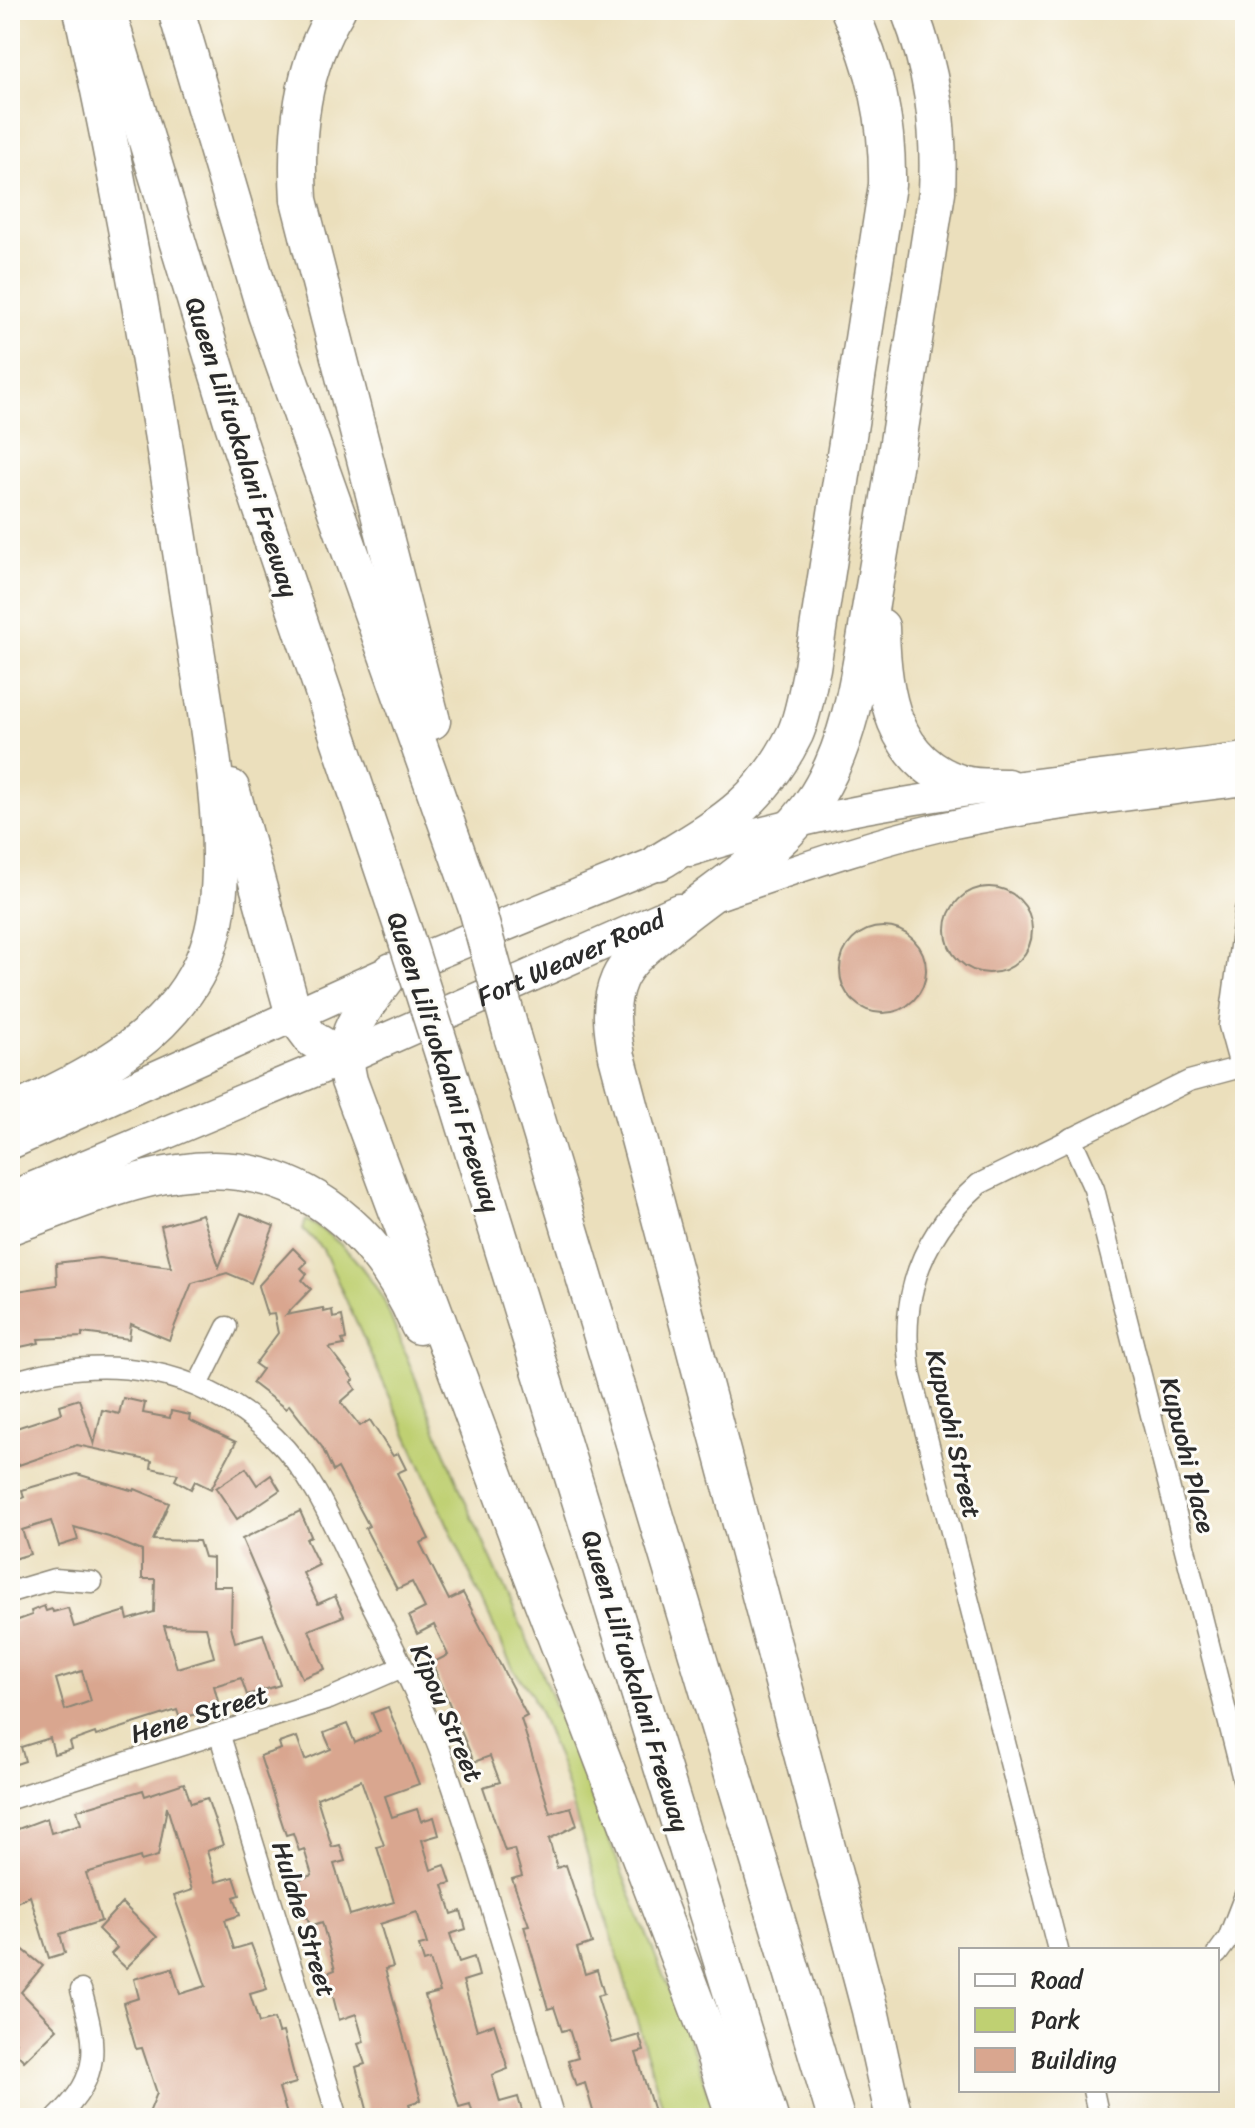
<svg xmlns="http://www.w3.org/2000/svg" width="1255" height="2128" viewBox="0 0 1255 2128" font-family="Sriracha,sans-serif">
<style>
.green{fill:#bfd072;stroke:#757e4e;stroke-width:2}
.building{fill:#d9a68f;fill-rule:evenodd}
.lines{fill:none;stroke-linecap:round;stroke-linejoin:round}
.minor-casing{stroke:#8b8574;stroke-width:23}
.secondary-casing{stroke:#8b8574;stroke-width:31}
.trunk-casing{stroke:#8b8574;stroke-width:35}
.motorway-casing{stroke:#8b8574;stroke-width:39}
.minor{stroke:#fff;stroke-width:20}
.secondary{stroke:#fff;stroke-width:28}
.trunk{stroke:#fff;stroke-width:32}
.motorway{stroke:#fff;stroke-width:36}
.motorway-bridge-casing{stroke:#8b8574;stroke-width:39;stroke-linecap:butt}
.motorway-bridge{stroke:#fff;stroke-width:36}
.labels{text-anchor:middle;stroke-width:6;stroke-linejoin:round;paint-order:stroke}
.street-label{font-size:26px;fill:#2b2b2b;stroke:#fdfcf7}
</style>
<rect width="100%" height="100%" fill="#fdfcf7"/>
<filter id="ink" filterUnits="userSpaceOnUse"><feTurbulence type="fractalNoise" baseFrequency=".0125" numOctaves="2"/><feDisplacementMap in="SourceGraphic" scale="16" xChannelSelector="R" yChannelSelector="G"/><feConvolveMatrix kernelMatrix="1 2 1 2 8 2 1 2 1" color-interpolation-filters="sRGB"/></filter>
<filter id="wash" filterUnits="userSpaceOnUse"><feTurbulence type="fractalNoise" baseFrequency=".006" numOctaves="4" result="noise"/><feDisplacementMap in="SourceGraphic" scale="32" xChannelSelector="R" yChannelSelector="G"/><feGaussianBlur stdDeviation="1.8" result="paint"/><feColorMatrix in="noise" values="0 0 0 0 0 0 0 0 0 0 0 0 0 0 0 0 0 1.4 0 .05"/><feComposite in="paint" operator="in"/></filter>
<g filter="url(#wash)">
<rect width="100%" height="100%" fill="#ebdfbc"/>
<path class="green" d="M306 1220C341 1239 364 1266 384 1301L466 1503 540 1668 696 2057 716 2118H666L561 1766 531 1693 513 1669 323 1249 303 1229Z"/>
<g id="blocks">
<g class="building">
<circle cx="989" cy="930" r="43"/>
<circle cx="883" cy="970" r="43"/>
<polygon points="241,1213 274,1226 251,1283 227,1273 192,1283 169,1340 131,1324 129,1339 82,1333 82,1337 38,1339 39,1343 20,1347 17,1330 10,1331 10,1292 57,1285 56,1263 99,1258 171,1267 161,1226 202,1214 219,1267"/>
<polygon points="293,1248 307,1262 301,1268 307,1274 302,1280 311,1289 286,1315 323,1308 324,1312 332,1310 333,1318 342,1316 346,1339 342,1340 344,1345 329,1348 354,1380 351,1382 356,1389 341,1402 360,1426 370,1420 393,1456 398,1453 406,1469 397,1473 429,1539 420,1543 449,1600 463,1593 527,1716 521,1719 550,1813 571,1807 577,1825 549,1839 557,1868 566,1865 592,1943 577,1948 585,1974 597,1970 604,1994 597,1996 612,2043 639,2035 644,2051 636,2053 656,2118 595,2118 585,2083 576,2086 568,2061 578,2058 569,2029 562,2031 554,2007 548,2009 524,1926 529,1925 512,1879 522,1876 514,1849 505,1851 483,1787 500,1782 490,1756 474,1762 432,1663 448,1655 434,1625 417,1634 409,1616 425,1608 412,1582 397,1589 365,1528 369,1526 338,1468 333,1471 322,1447 289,1405 286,1409 252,1383 262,1369 255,1364 278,1333 274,1314 267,1315 258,1286"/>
<polygon points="123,1398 145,1403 143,1413 170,1418 171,1411 190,1415 189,1420 236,1442 211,1489 195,1481 191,1489 175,1480 178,1474 151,1468 152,1461 77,1445 10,1468 10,1430 62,1413 60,1405 79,1399 94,1445 102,1410 119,1414"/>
<polygon points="246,1468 257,1485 271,1475 280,1490 237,1519 216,1488"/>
<path d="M77 1474 134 1491 135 1489 169 1503 153 1540 199 1541 204 1557 213 1558V1586H232L231 1626 235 1642 263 1634 280 1685 247 1695 241 1678 214 1686 218 1701 204 1705 206 1711 180 1719 177 1710 96 1736 95 1733 70 1742 72 1749 54 1754 50 1738 21 1747 25 1761 10 1766V1623L32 1615 31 1611 44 1606 46 1611 52 1609 53 1612 68 1608 74 1627 126 1611 128 1620 154 1612 155 1579H142V1551L109 1537 74 1527 78 1540 59 1546 51 1521 22 1530 30 1554 10 1560V1502L24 1497 22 1490ZM164 1626 206 1627 214 1657 177 1668ZM82 1671 91 1701 65 1710 56 1679Z"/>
<polygon points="300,1511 311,1536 306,1539 319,1565 303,1573 318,1604 335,1596 344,1616 309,1630 325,1669 302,1678 242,1539"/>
<path d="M388 1707 419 1784 385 1796 392 1817 417 1809 421 1821 434 1817 439 1835 422 1840 431 1870 445 1865 451 1883 443 1885 452 1914 461 1911 466 1929 450 1934 459 1962 474 1957 479 1976 463 1981 477 2030 494 2024 508 2069 492 2075 500 2102 518 2097 524 2118H474L470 2104 459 2107 425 1996 440 1992 430 1960 424 1962 419 1946 427 1944 417 1912 380 1924 393 1967 385 1969 421 2100 409 2104 413 2118H388L385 2108 368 2113 356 2067 365 2064 358 2044 364 2042 356 2014 339 2020 327 1973 335 1970 322 1922 310 1926 296 1880 312 1875 304 1849 299 1851 293 1833 286 1835 260 1756 281 1749 279 1743 297 1737 305 1760 331 1749 324 1733 347 1724 355 1743 380 1732 372 1713ZM361 1780 384 1845 377 1847 394 1902 350 1915 334 1864 345 1861 340 1845 332 1847 317 1798Z"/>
<polygon points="184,1783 191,1803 207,1798 217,1827 223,1845 207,1851 216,1882 234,1877 240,1895 234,1897 240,1915 225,1920 234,1949 251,1944 261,1970 267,1989 250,1994 259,2023 274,2019 278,2033 283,2032 296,2083 279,2088 288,2118 147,2118 157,2093 142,2048 136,2049 123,2003 139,1998 134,1979 172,1968 180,1994 206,1986 174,1896 192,1890 167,1807 158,1856 141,1861 140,1857 86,1873 101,1921 60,1934 65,1953 49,1958 30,1896 10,1905 10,1832 47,1818 51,1833 81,1824 77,1810 143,1790 145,1796"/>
<polygon points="122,1903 157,1937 126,1968 111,1954 117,1948 98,1929"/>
<polygon points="10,1939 43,1966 21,1992 57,2029 24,2061 11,2047 16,2042 10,2036"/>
</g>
</g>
</g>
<g filter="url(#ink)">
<use href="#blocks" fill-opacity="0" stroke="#8b8574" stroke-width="2"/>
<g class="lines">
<g class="minor-casing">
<g id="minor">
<polyline points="1240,1066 1229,1026 1245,910"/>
<polyline points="1071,1138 1094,1189 1245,1787"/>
<path d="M10 1383C106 1352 199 1367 274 1437 314 1475 335 1529 358 1577 390 1641 426 1708 449 1776 488 1888 519 2004 554 2118"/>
<polyline points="198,1385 227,1327"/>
<polyline points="10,1592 54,1579 92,1582"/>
<polyline points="220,1736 338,2118"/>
<polyline points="10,1799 329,1699 400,1668"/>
<path d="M1058 1950 911 1375C898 1299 921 1235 979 1184L1189 1081 1245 1066"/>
<polyline points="1217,1954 1228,1939 1245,1895"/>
<polyline points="1093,2090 1099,2118"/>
<path d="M57 2118C102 2075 97 2046 81 1990"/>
</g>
</g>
<g class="secondary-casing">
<g id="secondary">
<path d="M690 852C869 795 1059 782 1245 757"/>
<path d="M720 895C792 871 863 845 936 828 1038 805 1142 795 1245 781"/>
</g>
</g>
<g class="trunk-casing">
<g id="trunk">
<polyline points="10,1143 392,971 659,862"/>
<path id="s1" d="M10 1198 344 1058 679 910"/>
</g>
</g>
<g class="motorway-casing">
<g id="motorway">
<polyline points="107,10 232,421 405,935"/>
<polyline points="176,10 266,314 477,909"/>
<path d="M337 10C301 68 295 133 299 200L432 721"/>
<path d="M881 627C882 691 892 764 964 784 977 788 994 786 1007 787"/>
<polyline points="231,788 294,1015 312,1039 344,1058"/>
<path d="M659 862C721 824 761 803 795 734 804 714 807 689 812 668L887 185C888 120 876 68 849 10"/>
<path d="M392 971C365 1009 337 1032 349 1081L526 1559 704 2024 735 2118"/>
<polyline points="512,1036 836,2118"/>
<polyline points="444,1057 770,2118"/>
<path d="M10 1114C88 1076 174 1039 207 951 238 870 206 718 193 630 162 422 127 216 82 10"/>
<path d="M10 1226C65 1207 121 1181 178 1173 293 1155 377 1227 419 1326"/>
<path d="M894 2118 870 2010 617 1056C612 1030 608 1004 619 979 628 959 648 945 664 931 714 888 782 851 817 795 855 734 861 657 874 587 897 456 916 324 937 192 940 127 933 71 909 10"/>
</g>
</g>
<use href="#minor" class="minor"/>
<use href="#secondary" class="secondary"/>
<use href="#trunk" class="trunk"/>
<use href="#motorway" class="motorway"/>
<g class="motorway-bridge-casing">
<g id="motorway-bridge">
<polyline points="477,909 512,1036"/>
<polyline points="405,935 444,1057"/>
</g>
</g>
<use href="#motorway-bridge" class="motorway-bridge"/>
</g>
</g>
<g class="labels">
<g class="street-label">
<text transform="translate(242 447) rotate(72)" y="9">Queen Liliʻuokalani Freeway</text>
<text dy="9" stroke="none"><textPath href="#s1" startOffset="610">Fort Weaver Road</textPath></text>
<text transform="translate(444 1062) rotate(72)" y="9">Queen Liliʻuokalani Freeway</text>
<text transform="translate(954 1434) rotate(77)" y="9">Kupuohi Street</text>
<text transform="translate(1188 1455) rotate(76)" y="9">Kupuohi Place</text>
<text transform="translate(636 1681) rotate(73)" y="9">Queen Liliʻuokalani Freeway</text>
<text transform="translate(447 1713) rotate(67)" y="9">Kipou Street</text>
<text transform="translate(199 1714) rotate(-17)" y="9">Hene Street</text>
<text transform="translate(304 1919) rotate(73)" y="9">Hulahe Street</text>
</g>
</g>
<rect width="1255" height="2128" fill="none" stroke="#fdfcf7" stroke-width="40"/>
<rect x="959" y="1948" width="260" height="144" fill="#fdfcf7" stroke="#a9a8a5" stroke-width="2"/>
<rect x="975" y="1974" width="40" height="12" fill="#ffffff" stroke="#a9a8a5" stroke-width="2"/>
<text x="1031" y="1988" font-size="24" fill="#2b2b2b">Road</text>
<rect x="975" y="2008" width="40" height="24" fill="#bfd072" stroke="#a9a8a5" stroke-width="2"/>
<text x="1031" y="2028" font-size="24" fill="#2b2b2b">Park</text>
<rect x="975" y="2048" width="40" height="24" fill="#d9a68f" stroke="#a9a8a5" stroke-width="2"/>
<text x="1031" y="2068" font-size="24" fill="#2b2b2b">Building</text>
</svg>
